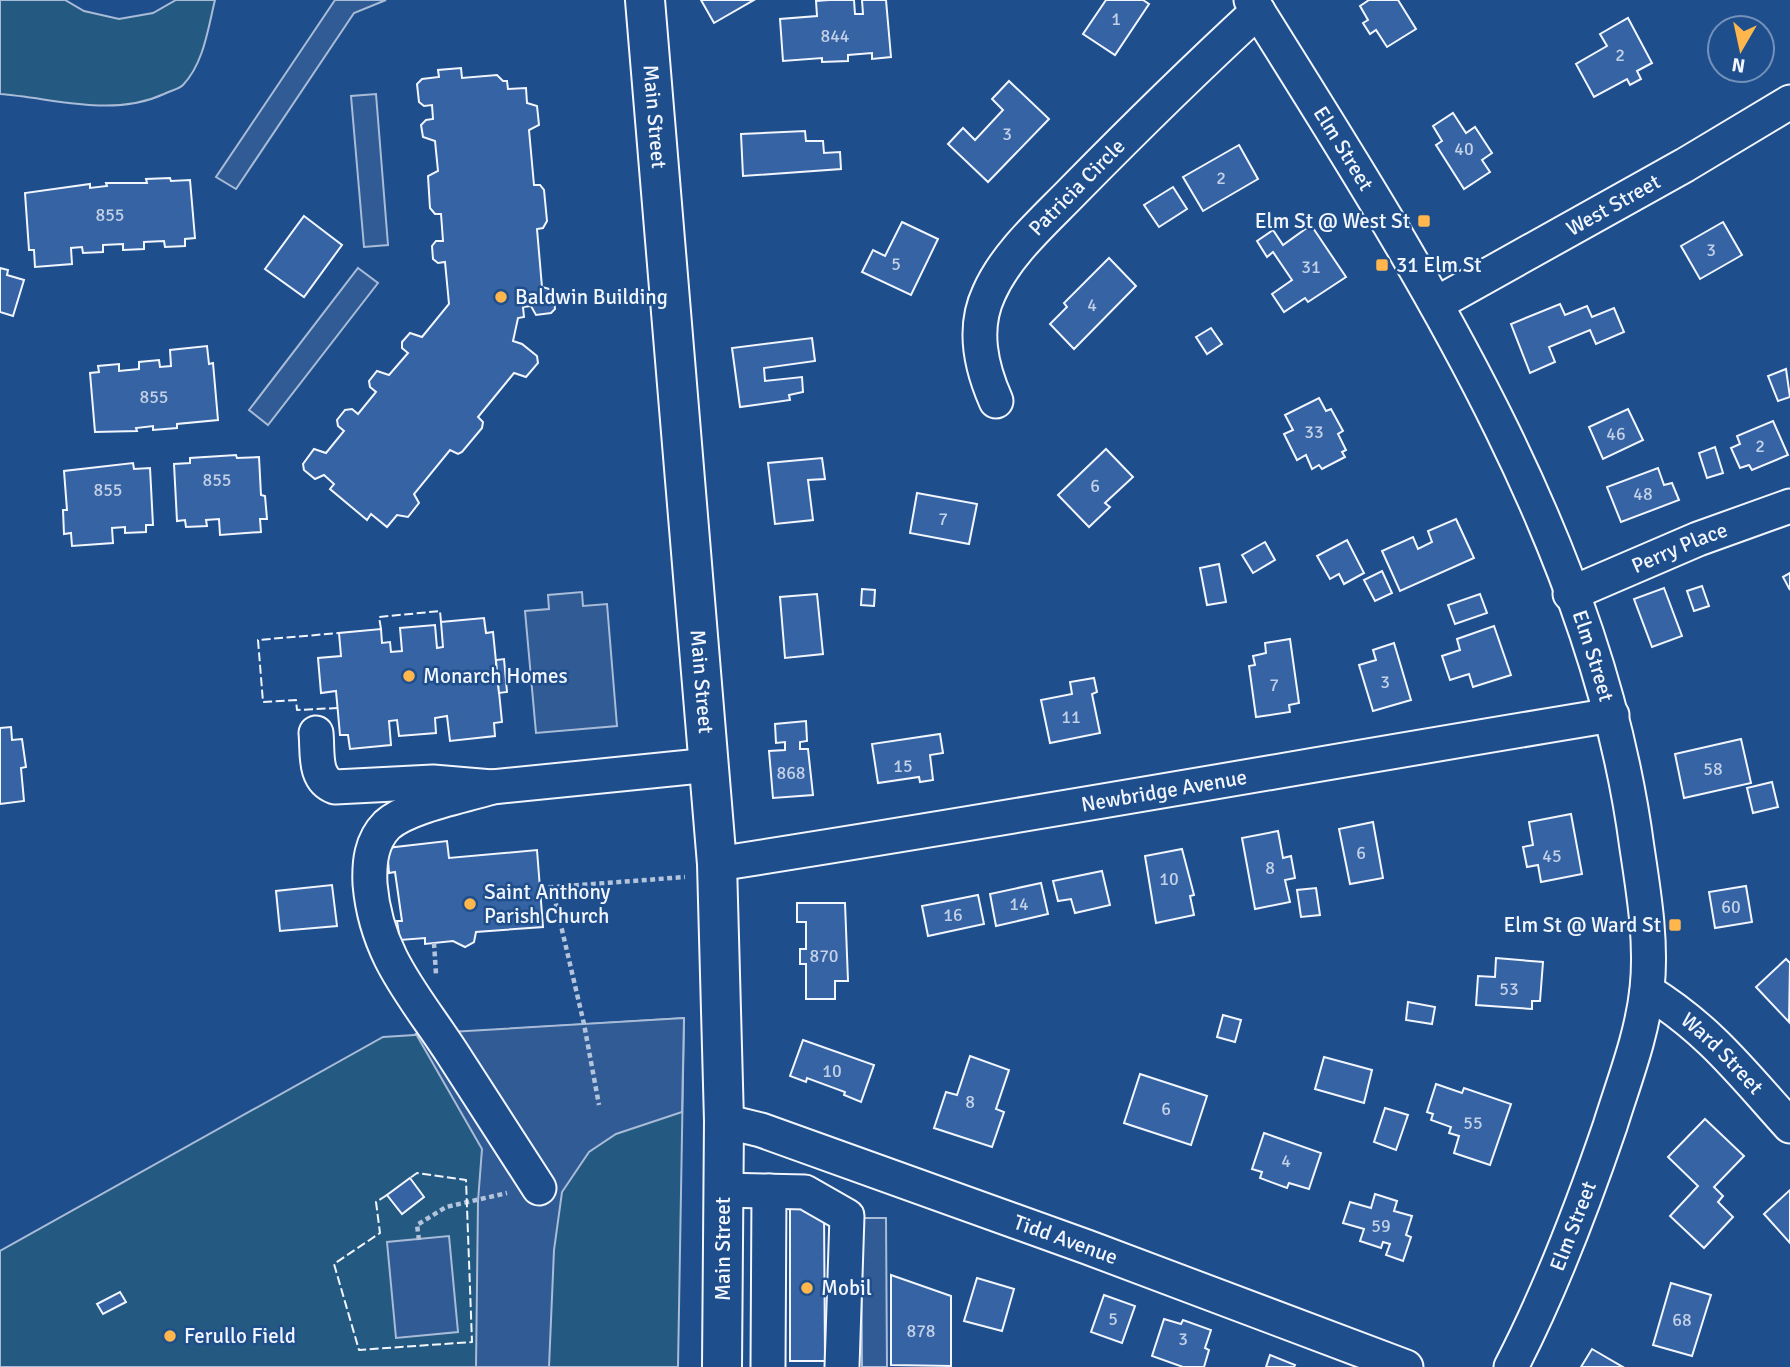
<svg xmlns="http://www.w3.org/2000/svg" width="1790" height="1367" viewBox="0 0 1790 1367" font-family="Signika,sans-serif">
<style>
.green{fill:#245a82;stroke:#a8bbd7;stroke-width:2}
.parking{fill:#305b95;stroke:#a8bbd7;stroke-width:2}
.building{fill:#3563a3;stroke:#f2f6ff;stroke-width:2}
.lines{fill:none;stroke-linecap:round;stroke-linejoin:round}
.minor-casing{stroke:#f2f6ff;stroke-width:37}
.major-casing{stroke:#f2f6ff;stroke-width:42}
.path{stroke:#b3c4dc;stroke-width:4.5;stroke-dasharray:5 3.5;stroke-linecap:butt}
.minor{stroke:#1f4e8c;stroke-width:33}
.major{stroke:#1f4e8c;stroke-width:38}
.fence{stroke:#f2f6ff;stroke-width:2;stroke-dasharray:9 3.5;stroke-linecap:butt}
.poi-dot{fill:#ffb74d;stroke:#1f4e8c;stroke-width:2.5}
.labels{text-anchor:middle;stroke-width:5;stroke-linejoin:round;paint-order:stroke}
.number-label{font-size:18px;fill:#c3d1e8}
.street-label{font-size:21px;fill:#f2f6ff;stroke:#1f4e8c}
.poi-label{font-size:21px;fill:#f2f6ff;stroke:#1f4e8c;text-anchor:start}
</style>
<rect width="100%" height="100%" fill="#1f4e8c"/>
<g class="green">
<path d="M0 0H65L84 11 119 19 153 13 176 0H215C208 28 204 63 183 85 179 89 170 91 164 94 112 118 54 98 0 94Z"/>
<polygon points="684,1018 678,1367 0,1367 0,1251 383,1037"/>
</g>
<g class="parking">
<polygon points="335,0 386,0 354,13 236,189 216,177"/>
<polygon points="376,94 388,245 364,247 351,96"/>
<polygon points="358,268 378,283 268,425 249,410"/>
<polygon points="582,592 583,606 607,604 617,726 536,733 525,611 549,609 548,595"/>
<polygon points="684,1018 682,1112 616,1134 589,1152 562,1192 554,1250 549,1367 476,1367 478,1201 482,1149 416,1034"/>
<polygon points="861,1218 886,1218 887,1367 862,1367"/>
<polygon points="449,1236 458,1332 396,1338 387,1242"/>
</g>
<g class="building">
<polygon points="701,0 754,0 714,23"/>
<polygon points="829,0 854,0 855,14 863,14 862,0 886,0 891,57 872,59 872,53 848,55 848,61 822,62 822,58 783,61 780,19 817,16 816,1"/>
<polygon points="1106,0 1143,0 1149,4 1115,55 1083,34"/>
<polygon points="1369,0 1398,0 1416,29 1387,47 1376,30 1370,34 1363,23 1368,20 1360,6"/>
<polygon points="1628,18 1652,63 1637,71 1641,79 1630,85 1627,79 1594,97 1576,64 1607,46 1600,34"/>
<polygon points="461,68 462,78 497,75 503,81 507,81 508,89 526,88 527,103 537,106 539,125 529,130 534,185 540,185 544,190 547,221 543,228 537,229 542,287 553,290 555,309 551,313 536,315 531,306 523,307 524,317 518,318 513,341 522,344 537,356 538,363 526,377 514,373 478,417 483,422 482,428 462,452 458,454 450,450 414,494 419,503 408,517 397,515 387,527 371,514 367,520 330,489 334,484 324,475 315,479 304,470 303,464 314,449 326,453 344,431 338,426 337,420 345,410 352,409 358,414 376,392 370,387 369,381 377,371 389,375 408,353 402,348 402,342 410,333 422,337 449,304 445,262 438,263 433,259 432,246 436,241 443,241 441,214 435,214 430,208 428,176 438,171 435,141 423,137 421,125 426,120 433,119 432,105 424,106 419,102 417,84 422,79 439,77 438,70"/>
<polygon points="1009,81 1049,119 988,182 948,144 963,128 975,140 1003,110 992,99"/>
<polygon points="1453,113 1466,133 1475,127 1492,153 1482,160 1490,172 1464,189 1436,145 1442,141 1433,126"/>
<polygon points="805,131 806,141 823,141 824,153 840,152 841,169 743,176 741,134"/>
<polygon points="1239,145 1258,179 1203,211 1183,177"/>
<polygon points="170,178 171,181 190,180 195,238 185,239 185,246 165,247 164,241 144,242 144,249 123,250 123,244 103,245 103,252 83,253 82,247 71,248 72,264 35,267 34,250 29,250 25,193 90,184 90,188 107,186 106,183 147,183 146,179"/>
<polygon points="1173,187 1187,209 1159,227 1144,205"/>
<polygon points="304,216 342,245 304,297 265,269"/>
<polygon points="902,222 938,239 911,295 862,272 873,250 885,256"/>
<polygon points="1723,222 1742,255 1700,279 1681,246"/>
<polygon points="1311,225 1346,277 1308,302 1305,298 1284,312 1272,294 1292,280 1273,252 1267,257 1257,241 1273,230 1283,245"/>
<polygon points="1109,258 1136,286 1074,349 1050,324 1067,307 1064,303"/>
<polygon points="0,268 8,270 7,275 24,280 13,316 0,312"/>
<polygon points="1560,304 1565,315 1587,306 1592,317 1614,308 1624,332 1596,344 1590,330 1549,347 1555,362 1530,373 1511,324"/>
<polygon points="1211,328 1222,344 1207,354 1196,337"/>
<polygon points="812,338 815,361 764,368 765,381 802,377 803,392 789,395 790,400 740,407 732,348"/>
<polygon points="207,346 209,364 213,363 218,420 177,424 177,428 153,430 153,426 136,428 137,431 95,432 90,373 99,372 98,366 119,364 119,371 139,369 139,362 159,360 160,367 171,366 170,350"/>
<polygon points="1786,369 1790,397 1778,401 1768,376"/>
<polygon points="1319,398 1326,411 1331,409 1343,431 1338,434 1346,450 1342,452 1345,457 1322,469 1319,465 1312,469 1306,455 1297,460 1284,434 1293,430 1285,415"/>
<polygon points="1628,409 1643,440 1603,459 1589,427"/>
<polygon points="1773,421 1788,455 1752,470 1749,465 1740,468 1731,448 1740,444 1737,436"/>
<polygon points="1715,447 1723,473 1707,478 1699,453"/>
<polygon points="1106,449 1133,477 1105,503 1110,507 1089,527 1058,495"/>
<polygon points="236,455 237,458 259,457 261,495 265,496 267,519 260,519 261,532 220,535 219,519 206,520 207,526 186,527 185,520 177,521 174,464 190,463 190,458"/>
<polygon points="822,458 825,479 808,480 813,520 775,524 768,463"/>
<polygon points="133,463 134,469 150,468 153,525 146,525 146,532 125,533 125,527 112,528 113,543 72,546 71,533 64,534 63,510 67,510 64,471"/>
<polygon points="1658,468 1664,485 1672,483 1679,500 1621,522 1607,487"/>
<polygon points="917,493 977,504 969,544 910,533"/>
<polygon points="1456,519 1474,558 1400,591 1382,551 1413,537 1418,549 1432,542 1428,531"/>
<polygon points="1347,540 1364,573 1344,584 1339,574 1330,579 1317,556"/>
<polygon points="1265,542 1275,560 1253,573 1242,555"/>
<polygon points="1219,564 1226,602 1207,605 1200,568"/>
<polygon points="1382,571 1392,593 1375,601 1364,580"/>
<polygon points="1790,573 1790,590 1783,577"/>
<polygon points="1702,586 1709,606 1694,611 1687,591"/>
<polygon points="1664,588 1682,636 1652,647 1634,599"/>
<polygon points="862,589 875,590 874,606 861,605"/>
<polygon points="817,594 823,654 785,658 780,597"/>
<polygon points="1480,594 1487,613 1455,624 1448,605"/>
<polygon points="484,618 486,633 493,632 502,722 494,723 495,736 450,741 447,716 435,718 436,733 399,736 397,720 389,721 391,745 350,749 348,735 340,735 336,691 321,693 318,658 341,656 339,633 381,629 382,643 390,642 391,652 402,651 400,628 435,625 437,648 443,647 441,622"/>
<polygon points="1494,626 1511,675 1473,687 1469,674 1450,680 1442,656 1460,650 1457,639"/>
<polygon points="1290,639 1299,703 1289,705 1290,712 1256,717 1249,666 1255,665 1253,656 1266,653 1265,643"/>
<polygon points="1394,643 1411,700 1373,711 1359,665 1376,660 1373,650"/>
<polygon points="504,659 507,692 499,693 496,660"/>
<polygon points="1094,678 1097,692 1092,694 1100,733 1050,743 1041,700 1072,694 1070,682"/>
<polygon points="806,721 807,741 800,742 800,749 808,749 813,795 773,798 769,751 785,750 785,742 776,743 775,724"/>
<polygon points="11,727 12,740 22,739 26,767 21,768 24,801 0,804 0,728"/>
<polygon points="940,734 943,753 930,755 933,780 920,782 919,777 878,783 872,744"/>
<polygon points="1741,739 1751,783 1684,798 1675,754"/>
<polygon points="1772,782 1778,807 1753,813 1747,788"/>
<polygon points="1571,814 1582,874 1541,882 1538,865 1527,867 1523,847 1533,845 1529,822"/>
<polygon points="1373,822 1383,878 1350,884 1339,829"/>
<polygon points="1278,831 1283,858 1291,856 1295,878 1285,880 1290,902 1255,909 1242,838"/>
<polygon points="447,841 449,858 537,850 543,927 476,932 474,942 465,947 453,941 425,944 425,938 400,940 397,921 402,921 395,872 389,873 387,848"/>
<polygon points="1182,849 1194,895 1190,896 1194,915 1156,923 1145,856"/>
<polygon points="1102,871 1110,905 1075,913 1071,899 1058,901 1053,881"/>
<polygon points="1041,883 1048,914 996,926 990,894"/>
<polygon points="332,885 337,926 280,931 276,891"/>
<polygon points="1746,886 1752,922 1715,928 1709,892"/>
<polygon points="1316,888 1320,915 1301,917 1297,890"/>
<polygon points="978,895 984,924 928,936 922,906"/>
<polygon points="797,903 845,903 848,981 835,981 835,999 806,999 806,964 800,964 800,949 806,949 806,922 797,922"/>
<polygon points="1496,958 1543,962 1540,1001 1532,1001 1532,1009 1476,1005 1478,976 1495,977"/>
<polygon points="1786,959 1790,963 1789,1022 1756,987"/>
<polygon points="1408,1002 1435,1007 1432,1024 1406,1020"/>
<polygon points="1223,1015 1241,1020 1235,1042 1217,1037"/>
<polygon points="803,1040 874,1065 861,1102 844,1095 845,1092 807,1078 806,1082 790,1076"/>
<polygon points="970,1056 1009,1070 996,1109 1004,1112 992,1147 934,1128 946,1092 957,1095"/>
<polygon points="1324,1057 1372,1070 1364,1103 1315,1089"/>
<polygon points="1140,1074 1207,1096 1191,1145 1124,1123"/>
<polygon points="1436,1084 1462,1093 1464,1088 1511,1104 1490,1165 1454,1153 1459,1136 1449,1133 1451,1127 1431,1120 1433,1114 1427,1112"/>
<polygon points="1385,1108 1408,1115 1396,1150 1374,1142"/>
<polygon points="1705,1119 1744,1156 1714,1187 1723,1196 1718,1202 1733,1217 1704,1248 1670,1216 1698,1186 1668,1157"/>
<polygon points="1264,1133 1321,1153 1309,1189 1289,1183 1287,1188 1260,1178 1262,1172 1252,1169"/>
<polygon points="410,1178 424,1197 402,1214 387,1195"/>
<polygon points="1790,1190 1790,1243 1764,1214"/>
<polygon points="1375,1194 1397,1201 1394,1211 1412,1216 1406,1235 1411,1237 1403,1261 1386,1255 1390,1244 1383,1242 1381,1248 1360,1241 1364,1229 1343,1223 1350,1202 1371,1208"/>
<polygon points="790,1209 824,1209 825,1361 790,1361"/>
<polygon points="891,1275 951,1296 951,1366 891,1365"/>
<polygon points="977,1278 1014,1289 1002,1331 964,1321"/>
<polygon points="1671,1283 1711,1295 1692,1356 1653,1345"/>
<polygon points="120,1292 126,1302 103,1314 97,1304"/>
<polygon points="1104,1295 1135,1306 1122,1343 1091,1332"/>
<polygon points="1164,1319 1181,1324 1183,1320 1211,1330 1205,1348 1209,1350 1204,1367 1183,1367 1152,1356"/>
<polygon points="1592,1349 1623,1367 1581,1367"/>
<polygon points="1270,1355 1295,1365 1294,1367 1266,1367"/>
</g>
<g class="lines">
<g class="minor-casing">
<g id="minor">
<path id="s1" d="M1251 0C1414 261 1596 537 1637 848 1644 894 1652 943 1647 989 1642 1036 1624 1081 1610 1126 1582 1208 1551 1290 1511 1367"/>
<path id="s2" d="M1436 304 1685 165 1790 102"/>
<path id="s3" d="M996 401C981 367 972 329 989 293 1006 254 1044 221 1074 190 1134 129 1195 69 1258 11"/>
<path id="s4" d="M1570 594 1698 539 1790 506"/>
<path d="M316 733C318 752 313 779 335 787L433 782 492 787 710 765"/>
<path d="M492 787C464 796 408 806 387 825 371 841 369 863 370 884 376 956 415 996 452 1053 481 1098 510 1143 539 1188"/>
<path id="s5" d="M717 864C1016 818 1314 764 1612 715"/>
<path id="s6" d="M1647 991C1709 1029 1742 1073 1790 1126"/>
<path id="s7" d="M724 1121 761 1130 1087 1247 1406 1367"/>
<polyline points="723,1190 805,1192 847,1216 842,1367"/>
<polyline points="768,1367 769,1191"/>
</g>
</g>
<g class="major-casing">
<g id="major">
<path id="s8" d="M645 0 717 864 724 1121 722 1367"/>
</g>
</g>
<g class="path">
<polyline points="552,887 584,1024 599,1105"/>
<polyline points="540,888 685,877"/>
<polyline points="434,943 436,974"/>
<polyline points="419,1240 417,1225 446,1207 507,1193"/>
</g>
<use href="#minor" class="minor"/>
<use href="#major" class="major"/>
<g class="fence">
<polyline points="381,629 379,617 440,611 441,622"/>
<polyline points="338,708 297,710 296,700 263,702 258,640 339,633"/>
<polyline points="387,1195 376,1202 380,1233 334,1264 359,1350 472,1342 466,1180 417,1173 410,1178"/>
</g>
</g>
<g class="poi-dot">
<rect x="1417" y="214" width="14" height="14" rx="3.5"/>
<rect x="1375" y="258" width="14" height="14" rx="3.5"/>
<circle cx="501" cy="297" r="7"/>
<circle cx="409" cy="676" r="7"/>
<circle cx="470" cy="904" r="7"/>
<rect x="1668" y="918" width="14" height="14" rx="3.5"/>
<circle cx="807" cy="1288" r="7"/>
<circle cx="170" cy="1336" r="7"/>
</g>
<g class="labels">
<g class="number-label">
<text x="1116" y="25">1</text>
<text x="835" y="42">844</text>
<text x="1620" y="61">2</text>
<text x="1007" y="140">3</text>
<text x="1464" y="155">40</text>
<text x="1221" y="184">2</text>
<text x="110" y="221">855</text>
<text x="1711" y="256">3</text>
<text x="896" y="270">5</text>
<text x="1311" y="273">31</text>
<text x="1092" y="311">4</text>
<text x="154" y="403">855</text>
<text x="1314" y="438">33</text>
<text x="1616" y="440">46</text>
<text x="1760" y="452">2</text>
<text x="217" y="486">855</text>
<text x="1095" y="492">6</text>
<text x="108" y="496">855</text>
<text x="1643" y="500">48</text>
<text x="943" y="525">7</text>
<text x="1385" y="688">3</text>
<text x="1274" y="691">7</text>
<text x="1071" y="723">11</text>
<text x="903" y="772">15</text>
<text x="1713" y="775">58</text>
<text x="791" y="779">868</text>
<text x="1361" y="859">6</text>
<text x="1552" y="862">45</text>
<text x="1270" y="874">8</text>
<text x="1169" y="885">10</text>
<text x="1019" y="910">14</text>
<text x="1731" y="913">60</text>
<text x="953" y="921">16</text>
<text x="824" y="962">870</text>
<text x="1509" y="995">53</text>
<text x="832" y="1077">10</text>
<text x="970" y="1108">8</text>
<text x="1166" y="1115">6</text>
<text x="1473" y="1129">55</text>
<text x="1286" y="1167">4</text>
<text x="1381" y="1232">59</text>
<text x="1113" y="1325">5</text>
<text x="1682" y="1326">68</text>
<text x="921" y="1337">878</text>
<text x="1183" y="1345">3</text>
</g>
<g class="street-label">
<text dy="7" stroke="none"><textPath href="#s8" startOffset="117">Main Street</textPath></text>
<text dy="7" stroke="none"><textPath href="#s1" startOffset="175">Elm Street</textPath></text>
<text dy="7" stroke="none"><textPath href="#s3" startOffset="250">Patricia Circle</textPath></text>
<text dy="7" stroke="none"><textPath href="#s2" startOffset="203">West Street</textPath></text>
<text dy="7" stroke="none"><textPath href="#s4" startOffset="119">Perry Place</textPath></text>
<text dy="7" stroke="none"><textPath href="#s1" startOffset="742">Elm Street</textPath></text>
<text dy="7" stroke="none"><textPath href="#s8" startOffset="684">Main Street</textPath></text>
<text dy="7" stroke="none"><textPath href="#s5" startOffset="453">Newbridge Avenue</textPath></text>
<text dy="7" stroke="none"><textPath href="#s6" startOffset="98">Ward Street</textPath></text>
<text transform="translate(1573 1226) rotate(-69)" y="7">Elm Street</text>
<text dy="7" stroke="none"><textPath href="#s7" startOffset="362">Tidd Avenue</textPath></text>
<text transform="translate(723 1249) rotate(-90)" y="7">Main Street</text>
</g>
<g class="poi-label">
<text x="1410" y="228" text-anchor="end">Elm St @ West St</text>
<text x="1396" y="272">31 Elm St</text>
<text x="515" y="304">Baldwin Building</text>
<text x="423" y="683">Monarch Homes</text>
<text x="484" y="899">Saint Anthony<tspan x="484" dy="24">Parish Church</tspan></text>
<text x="1661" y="932" text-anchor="end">Elm St @ Ward St</text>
<text x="821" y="1295">Mobil</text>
<text x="184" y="1343">Ferullo Field</text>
</g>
</g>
<g transform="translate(1741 49) rotate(189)"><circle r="33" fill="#1f4e8c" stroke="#7391ba" stroke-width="2"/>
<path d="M0-5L12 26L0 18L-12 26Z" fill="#ffb74d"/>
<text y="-10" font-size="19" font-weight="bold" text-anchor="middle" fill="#f2f6ff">N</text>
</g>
</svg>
